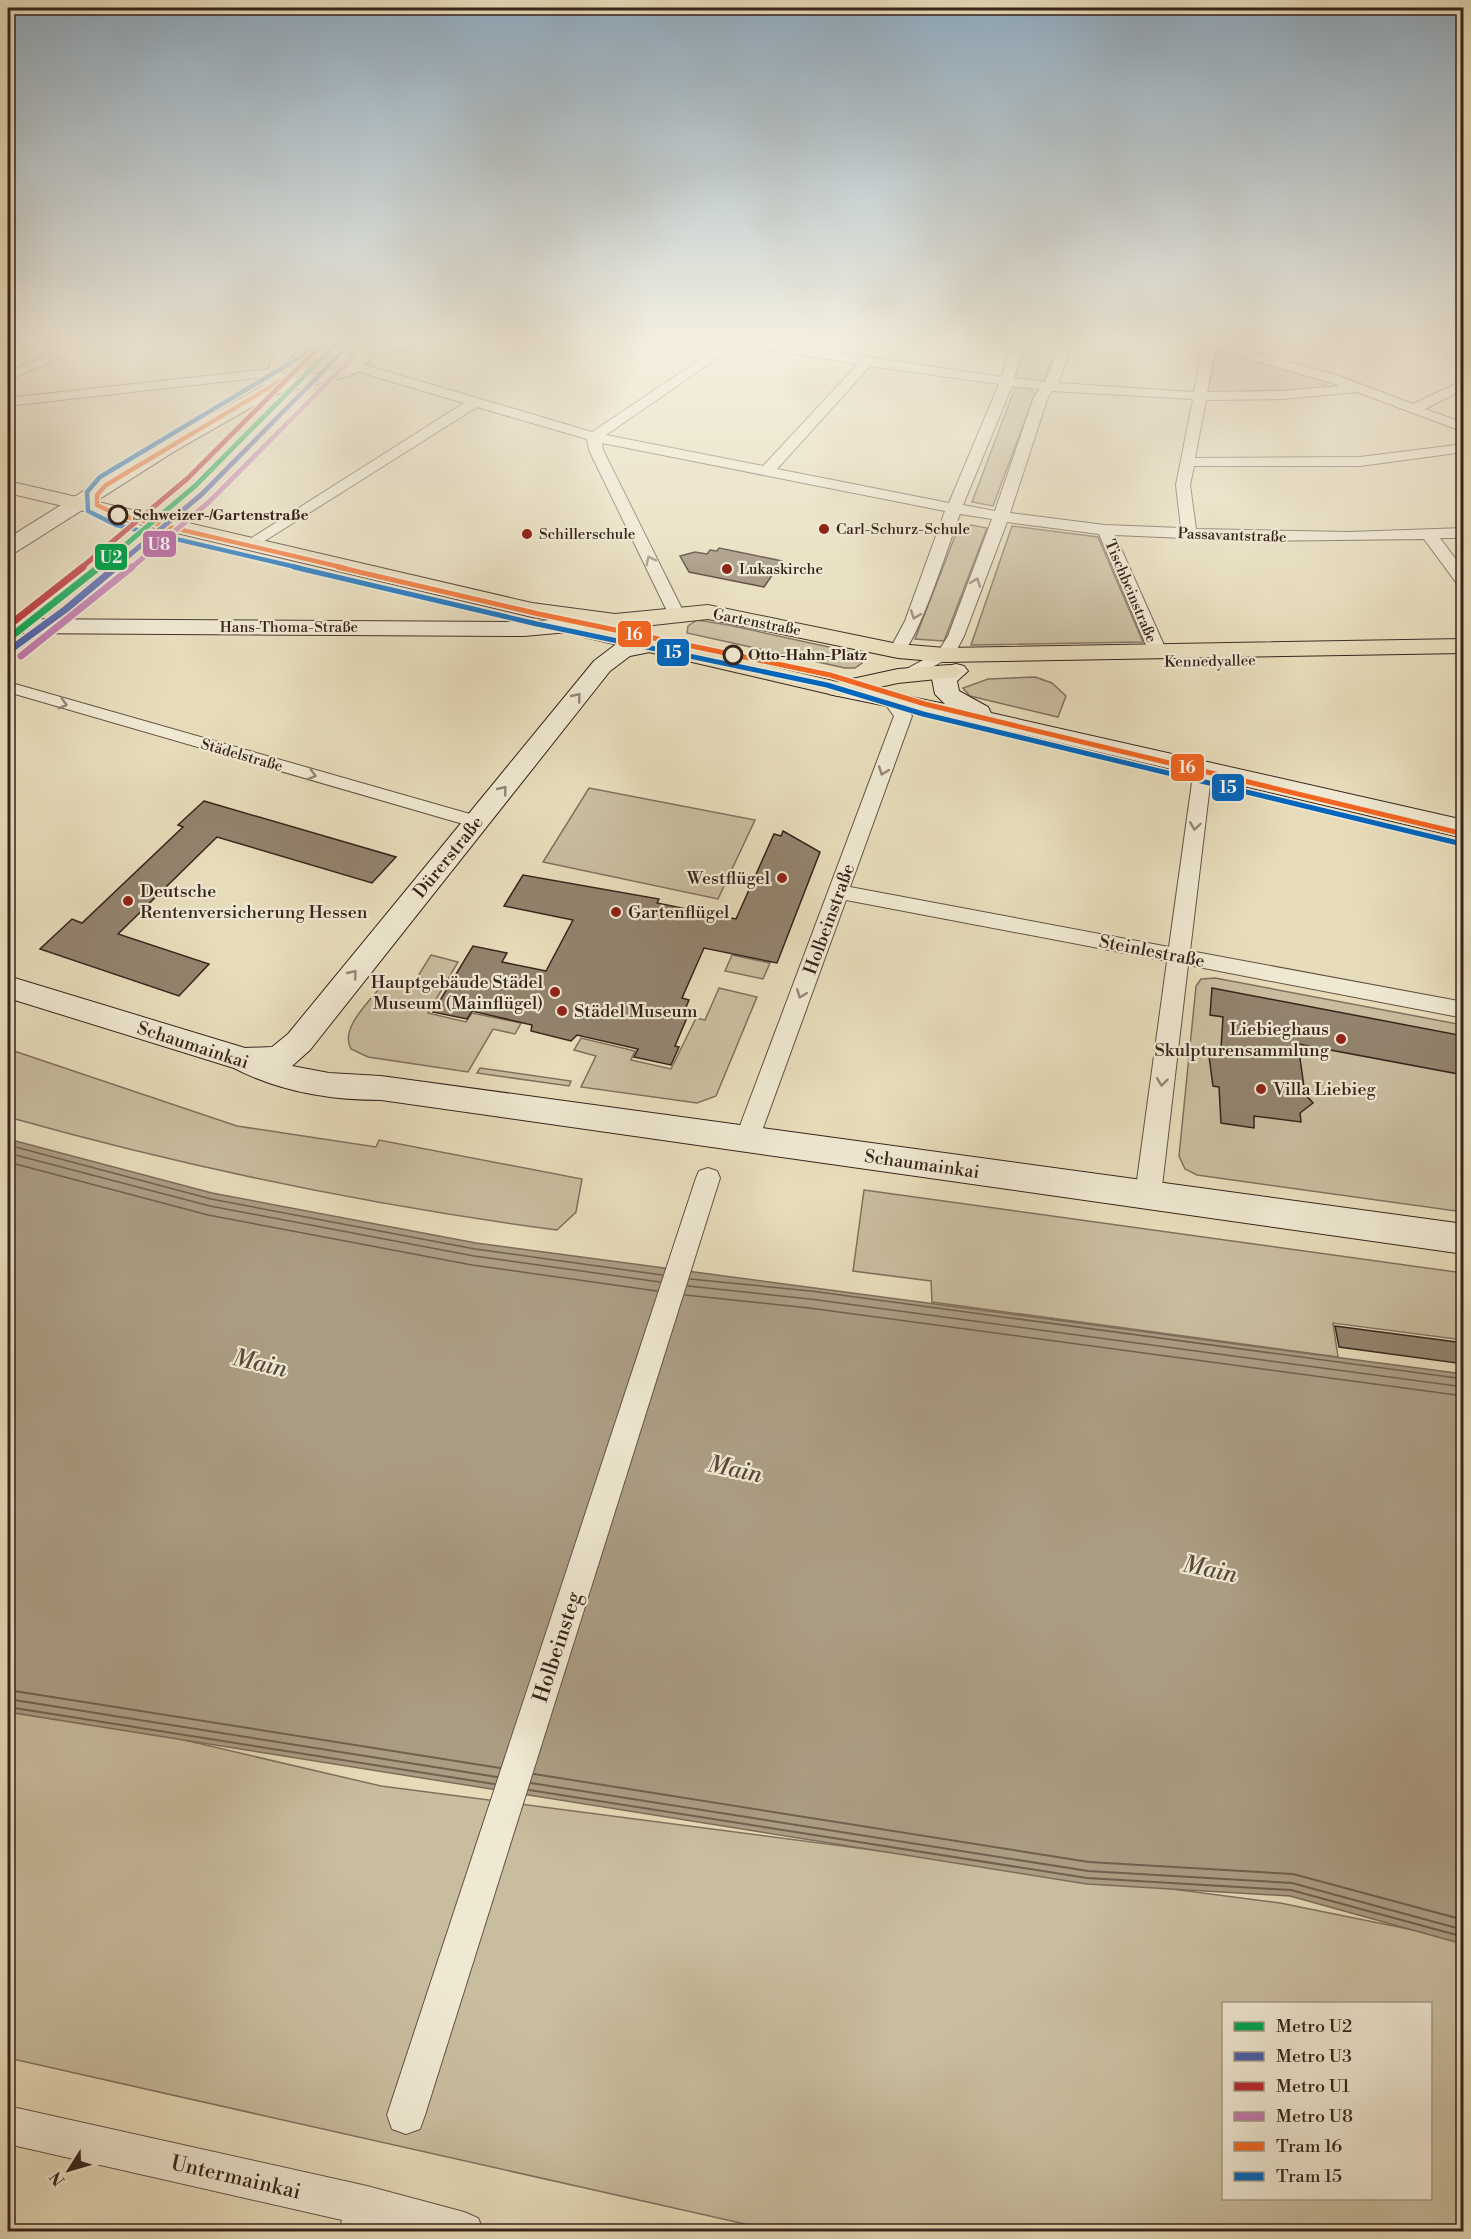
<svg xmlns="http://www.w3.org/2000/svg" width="1471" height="2239" viewBox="0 0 1471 2239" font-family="'Libre Bodoni',serif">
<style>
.green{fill:#c9bd9f;stroke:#80705e;stroke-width:1.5;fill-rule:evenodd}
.water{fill:#ab9d84;stroke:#7d6c5a;stroke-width:1.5}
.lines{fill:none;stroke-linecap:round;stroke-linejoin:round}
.shore-far1{stroke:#716050;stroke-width:1.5}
.shore{stroke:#716050;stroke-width:2}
.building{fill:#93836e;stroke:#37231c;stroke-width:1.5}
.street-casing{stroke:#635144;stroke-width:2}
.secondary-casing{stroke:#37231c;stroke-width:2}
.primary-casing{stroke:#37231c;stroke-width:2}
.street{fill:#efe8d2;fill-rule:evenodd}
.secondary{fill:#efe8d2;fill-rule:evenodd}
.primary{fill:#e7dcba;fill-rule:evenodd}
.tram-1-far1-casing{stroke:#efe8d2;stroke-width:8}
.tram-1-casing{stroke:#efe8d2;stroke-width:8}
.tram-2-far1-casing{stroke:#efe8d2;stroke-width:8}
.tram-2-casing{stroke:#efe8d2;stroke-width:8}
.tram-1-far1{stroke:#f26522;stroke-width:4.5}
.tram-1{stroke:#f26522;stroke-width:5}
.tram-2-far1{stroke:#0065bd;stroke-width:4.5}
.tram-2{stroke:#0065bd;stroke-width:5}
.metro-1-far1-casing{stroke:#efe8d2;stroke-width:8}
.metro-1-casing{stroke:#efe8d2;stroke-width:10}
.metro-2-far1-casing{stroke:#efe8d2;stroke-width:8}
.metro-2-casing{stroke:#efe8d2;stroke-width:10}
.metro-3-far1-casing{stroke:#efe8d2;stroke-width:8}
.metro-3-casing{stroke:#efe8d2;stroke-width:10}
.metro-4-far1-casing{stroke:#efe8d2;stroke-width:8}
.metro-4-casing{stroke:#efe8d2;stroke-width:10}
.metro-1-far1{stroke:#00a54f;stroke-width:5}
.metro-1{stroke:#00a54f;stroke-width:7}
.metro-2-far1{stroke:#4a5eaa;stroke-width:5}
.metro-2{stroke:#4a5eaa;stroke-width:7}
.metro-3-far1{stroke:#b8282e;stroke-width:5}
.metro-3{stroke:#b8282e;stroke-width:7}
.metro-4-far1{stroke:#c078ad;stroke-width:5}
.metro-4{stroke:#c078ad;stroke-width:7}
.oneway{stroke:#938677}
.stop-dot{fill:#efe8d2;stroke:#37231c;stroke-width:3}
.poi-dot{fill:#8f2418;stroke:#efe8d2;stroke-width:2}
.labels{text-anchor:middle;stroke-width:4.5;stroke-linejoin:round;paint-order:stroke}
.far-stop-label{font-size:15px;font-weight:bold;fill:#37231c;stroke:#efe8d2;text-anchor:start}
.far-poi-label{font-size:15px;fill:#37231c;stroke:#efe8d2;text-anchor:start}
.far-street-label{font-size:15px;fill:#37231c;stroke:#efe8d2}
.street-label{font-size:18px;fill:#37231c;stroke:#efe8d2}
.poi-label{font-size:18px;fill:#37231c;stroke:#efe8d2;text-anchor:start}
.near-street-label{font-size:21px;fill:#37231c;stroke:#efe8d2}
.near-water-label{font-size:24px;font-style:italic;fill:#5a483b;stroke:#efe8d2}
.line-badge{stroke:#efe8d2;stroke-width:2}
.badge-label{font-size:16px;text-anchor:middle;font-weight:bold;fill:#fff}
</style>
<rect width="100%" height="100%" fill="#e7dcba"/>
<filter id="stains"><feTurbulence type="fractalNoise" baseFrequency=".00333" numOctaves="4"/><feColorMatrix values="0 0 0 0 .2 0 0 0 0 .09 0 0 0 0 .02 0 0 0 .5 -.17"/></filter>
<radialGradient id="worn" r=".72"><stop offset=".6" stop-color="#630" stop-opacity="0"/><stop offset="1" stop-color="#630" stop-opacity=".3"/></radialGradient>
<g class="green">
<polygon points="1028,343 1056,343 1046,378 1039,383 1019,381 1017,374"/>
<path d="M335 346 295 371 287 363C292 346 320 346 335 346Z"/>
<path d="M344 349 353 359C341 373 321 374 303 372Z"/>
<polygon points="1227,353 1326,382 1324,389 1208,392 1215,354"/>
<polygon points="1018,387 1029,388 1035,394 993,506 972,502 1014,391"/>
<polygon points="971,525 987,528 944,641 915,639 959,526 969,528"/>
<polygon points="1012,526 1098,537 1143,642 971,645"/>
<polygon points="697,620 728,625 852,652 858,655 862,663 855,668 845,668 687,633 688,626"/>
<polygon points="1035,677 1052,683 1066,696 1058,717 970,696 963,688 988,679"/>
<polygon points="589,788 755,820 718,899 543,862"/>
<path d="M431 955 458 962 428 1013 466 1022 472 1013 521 1023 515 1034 493 1029 468 1072 368 1057 351 1049C339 1028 371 1000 383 984L410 989Z"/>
<polygon points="732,955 770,963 763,979 725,971"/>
<polygon points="1215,978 1463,1025 1463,1212 1197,1175 1185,1169 1179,1156 1196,986 1201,979"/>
<polygon points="719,988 757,997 716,1096 697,1103 581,1087 596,1056 574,1050 581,1038 635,1051 631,1060 671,1069 696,1018 705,1020"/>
<path d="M8 1049 237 1126 376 1147 379 1140 582 1179 576 1212 557 1230C370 1205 189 1168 8 1117Z"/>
<polygon points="480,1068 571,1081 569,1086 477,1073"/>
<polygon points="864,1190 1463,1273 1463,1340 1333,1323 1338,1357 932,1302 931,1281 853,1271"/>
<path d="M8 1699 381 1786 1280 1903 1463 1940V2231H776L8 2058ZM1224 2004H1430V2198H1224Z"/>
</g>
<polygon class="water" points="8,1139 212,1193 476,1243 1463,1374 1463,1944 1290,1896 1087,1884 8,1712"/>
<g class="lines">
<g class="shore-far1">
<polyline points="8,1145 211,1199 475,1249 662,1275"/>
<polyline points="8,1153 210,1206 474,1256 660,1282"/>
<polyline points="8,1162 208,1215 472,1265 657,1291"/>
<polyline points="690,1279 811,1291 1464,1379"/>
<polyline points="688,1286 810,1299 1464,1387"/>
<polyline points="685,1295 809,1308 1464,1396"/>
</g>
<g class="shore">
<polyline points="8,1690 500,1768"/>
<polyline points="8,1699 497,1777"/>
<polyline points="8,1707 494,1784"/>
<polyline points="534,1774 1089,1862 1293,1874 1464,1920"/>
<polyline points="531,1783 1088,1871 1292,1883 1464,1930"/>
<polyline points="529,1790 1087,1878 1291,1890 1464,1937"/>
</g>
</g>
<g class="building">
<polygon points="719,548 768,558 782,561 764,587 689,572 680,556 695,552 707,554 710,550 717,551"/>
<polygon points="204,801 396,857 372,883 217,837 118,934 209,964 179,996 40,949 72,919 82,923 183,827 178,825"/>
<polygon points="783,831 820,852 777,963 704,948 682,998 689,1000 684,1012 689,1013 675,1046 679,1047 671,1065 634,1057 638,1049 577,1035 571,1041 531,1031 532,1025 472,1011 467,1019 433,1012 473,946 507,953 502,962 546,971 573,920 504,906 523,875 659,899 657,903 736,919 774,834 781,836"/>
<polygon points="1212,988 1464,1036 1464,1075 1298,1044 1305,1094 1313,1103 1300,1113 1301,1122 1254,1116 1254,1128 1221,1123 1219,1087 1213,1086 1209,1056 1221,1048 1223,1017 1210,1015"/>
<polygon points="1335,1326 1464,1343 1464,1364 1339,1347"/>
</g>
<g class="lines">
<g class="street-casing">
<g id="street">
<polygon points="78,343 94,343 8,380 8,372"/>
<polygon points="258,343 275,343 294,351 288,355"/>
<polygon points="393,343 418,343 412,347 362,356 356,352 358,349"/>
<path d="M725 343H739L606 435 763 466 858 364 753 347 747 343H774L1002 377 1012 343H1024L1014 378 1045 382 1061 343H1073L1058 383 1194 392 1203 343H1221L1339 376 1413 404 1464 380V389L1425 409 1464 423V432L1357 392 1283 399 1206 400 1195 458 1360 457 1464 444V452L1360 466H1194L1190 485 1196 529 1349 532 1464 528V538H1440L1464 570V587L1458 585 1424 539 1254 541 1115 535 1167 652 1158 657 1149 652 1099 534 1007 522 964 636 954 655 909 680 900 675 903 671 938 652 948 636 992 519 960 514C951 536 916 652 898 656L889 651 905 621 945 511 602 443 603 450 684 613 676 618 668 613 589 450 587 439 477 407 255 547 250 549 242 544 464 403 349 369V363H359L592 432ZM1215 349 1329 382 1340 386 1283 391 1207 392ZM870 366 999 384 949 503 777 469ZM1012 386 1040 389 1034 397 995 511 963 505ZM1052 391 1193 399 1176 485 1181 528 1105 525 1010 513 1048 397Z"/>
<polygon points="1420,343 1437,343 1464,352 1464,360"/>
<polygon points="278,368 283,369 283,375 8,406 8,398"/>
<polygon points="8,682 484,818 487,822 484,826 470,826 8,692"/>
<polygon points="892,696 898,697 912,716 850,887 1169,947 1194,768 1203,762 1212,768 1190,951 1464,1002 1464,1018 1188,965 1161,1195 1157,1202 1148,1205 1139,1202 1135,1195 1167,961 846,900 759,1139 756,1146 747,1149 738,1146 735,1139 894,716 883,701"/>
<polygon points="708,1168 717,1171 720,1178 425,2115 420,2129 406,2134 392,2129 387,2115 696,1178 699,1171"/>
<polygon points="8,2106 367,2186 464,2212 478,2218 484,2232 339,2232 342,2220 8,2144"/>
</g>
</g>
<g class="secondary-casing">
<g id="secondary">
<path d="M292 343H332L329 347C316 350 295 347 287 360 284 365 285 373 284 379 306 374 334 375 352 359L353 343H369L370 360 359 371 349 376 273 395 175 451 16 552 8 553V538L161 443 261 387C274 367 264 352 292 343Z"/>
<polygon points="616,615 624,617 627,622 624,627 524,636 8,633 8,619 524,622"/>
<path d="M647 639 655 641 659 646 655 651 630 656 610 671 310 1050 292 1066 329 1073 381 1076 1464 1224V1254L381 1100C329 1100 280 1092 234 1068L8 998V976L245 1048 272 1047 288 1034 594 661 615 645Z"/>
<polygon points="956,664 964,666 968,671 957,681 959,691 988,707 991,713 1464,820 1464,838 1018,733 838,696 829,694 826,689 829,684 838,682 945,704 935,694 932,679 948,666"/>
</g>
</g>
<g class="primary-casing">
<polygon id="primary" points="8,481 532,603 615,614 708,605 898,644 945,648 1464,639 1464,653 945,662 898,658 708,619 626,628 598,626 838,682 898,669 949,665 957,667 961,672 957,677 898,683 838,696 584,637 580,632 584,627 590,625 532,617 8,493"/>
</g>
<use href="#street" class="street"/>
<use href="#secondary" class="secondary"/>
<use href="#primary" class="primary"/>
<g class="tram-1-far1-casing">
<polyline id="tram-1-far1" points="344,343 106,485 97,495 97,505 118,515 345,568"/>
</g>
<g class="tram-1-casing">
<polyline id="tram-1" points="338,567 539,614 830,675 925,704 1464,834"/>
</g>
<g class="tram-2-far1-casing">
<polyline id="tram-2-far1" points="300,568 116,525 88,511 87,492 100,477 324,343"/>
</g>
<g class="tram-2-casing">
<polyline id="tram-2" points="294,567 537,624 827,685 923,714 1462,844"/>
</g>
<use href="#tram-1-far1" class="tram-1-far1"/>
<use href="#tram-1" class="tram-1"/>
<use href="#tram-2-far1" class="tram-2-far1"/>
<use href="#tram-2" class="tram-2"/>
<g class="metro-1-far1-casing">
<polyline id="metro-1-far1" points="98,568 195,486 337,343"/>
</g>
<g class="metro-1-casing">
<polyline id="metro-1" points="8,639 99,567"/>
</g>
<g class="metro-2-far1-casing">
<polyline id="metro-2-far1" points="114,568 202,494 344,350"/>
</g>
<g class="metro-2-casing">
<polyline id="metro-2" points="14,647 66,609 116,567"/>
</g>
<g class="metro-3-far1-casing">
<polyline id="metro-3-far1" points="81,568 188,478 323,343"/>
</g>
<g class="metro-3-casing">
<polyline id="metro-3" points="8,626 83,567"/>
</g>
<g class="metro-4-far1-casing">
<polyline id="metro-4-far1" points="131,568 209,502 352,358"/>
</g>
<g class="metro-4-casing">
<polyline id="metro-4" points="21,656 132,567"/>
</g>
<use href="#metro-1-far1" class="metro-1-far1"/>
<use href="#metro-1" class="metro-1"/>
<use href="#metro-2-far1" class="metro-2-far1"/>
<use href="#metro-2" class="metro-2"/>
<use href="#metro-3-far1" class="metro-3-far1"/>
<use href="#metro-3" class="metro-3"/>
<use href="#metro-4-far1" class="metro-4-far1"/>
<use href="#metro-4" class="metro-4"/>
</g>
<defs><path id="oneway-chevron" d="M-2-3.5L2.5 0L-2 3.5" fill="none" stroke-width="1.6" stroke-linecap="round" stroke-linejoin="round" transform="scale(1.5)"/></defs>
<g class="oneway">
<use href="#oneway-chevron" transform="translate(650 560) rotate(-117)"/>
<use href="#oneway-chevron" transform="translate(976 582) rotate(-70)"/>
<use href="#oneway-chevron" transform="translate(915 615) rotate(111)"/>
<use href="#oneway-chevron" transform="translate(577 697) rotate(-51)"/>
<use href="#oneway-chevron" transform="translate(63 704) rotate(16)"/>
<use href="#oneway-chevron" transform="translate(883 771) rotate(110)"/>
<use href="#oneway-chevron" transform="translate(312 775) rotate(16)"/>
<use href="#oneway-chevron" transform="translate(503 790) rotate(-51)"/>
<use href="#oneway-chevron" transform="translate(1195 826) rotate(98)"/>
<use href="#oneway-chevron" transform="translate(353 974) rotate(-51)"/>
<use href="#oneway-chevron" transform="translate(801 994) rotate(111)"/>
<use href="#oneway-chevron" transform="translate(1162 1082) rotate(97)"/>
</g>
<linearGradient id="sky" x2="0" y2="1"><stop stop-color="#8fabc0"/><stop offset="0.52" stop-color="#f4efe0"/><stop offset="1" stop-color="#f4efe0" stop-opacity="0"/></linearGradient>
<rect width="1471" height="656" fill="url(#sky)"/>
<g class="stop-dot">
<circle cx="118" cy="515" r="9"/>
<circle cx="733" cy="655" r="9"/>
</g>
<g class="poi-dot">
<circle cx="824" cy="529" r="6"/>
<circle cx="527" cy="534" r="6"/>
<circle cx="727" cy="569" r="6"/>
<circle cx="782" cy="878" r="6"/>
<circle cx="128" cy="901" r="6"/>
<circle cx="616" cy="912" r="6"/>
<circle cx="555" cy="992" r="6"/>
<circle cx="562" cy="1011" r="6"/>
<circle cx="1341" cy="1039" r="6"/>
<circle cx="1261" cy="1089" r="6"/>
</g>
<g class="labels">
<g class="far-stop-label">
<text x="133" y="520">Schweizer-/Gartenstraße</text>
<text x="748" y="660">Otto-Hahn-Platz</text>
</g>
<g class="far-poi-label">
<text x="836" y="534">Carl-Schurz-Schule</text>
<text x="539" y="539">Schillerschule</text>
<text x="739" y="574">Lukaskirche</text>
</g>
<g class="far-street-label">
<text transform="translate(1232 535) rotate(2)" y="5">Passavantstraße</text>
<text transform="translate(1131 591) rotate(67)" y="5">Tischbeinstraße</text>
<text transform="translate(757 622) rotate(11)" y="5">Gartenstraße</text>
<text x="289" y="632">Hans-Thoma-Straße</text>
<text transform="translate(1210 661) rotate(-1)" y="5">Kennedyallee</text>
<text transform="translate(242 755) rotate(16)" y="5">Städelstraße</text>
</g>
<g class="street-label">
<text transform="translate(448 857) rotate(-51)" y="6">Dürerstraße</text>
<text transform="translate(829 919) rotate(-70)" y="6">Holbeinstraße</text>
<text transform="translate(1152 951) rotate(11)" y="6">Steinlestraße</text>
<text transform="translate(193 1045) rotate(18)" y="6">Schaumainkai</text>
<text transform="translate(922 1164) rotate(8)" y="6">Schaumainkai</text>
</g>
<g class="poi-label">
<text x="770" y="884" text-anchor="end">Westflügel</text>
<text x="140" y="897">Deutsche<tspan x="140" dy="21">Rentenversicherung Hessen</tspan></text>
<text x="628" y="918">Gartenflügel</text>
<text x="543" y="988" text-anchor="end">Hauptgebäude Städel<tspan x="543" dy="21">Museum (Mainflügel)</tspan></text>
<text x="574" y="1017">Städel Museum</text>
<text x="1329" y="1035" text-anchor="end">Liebieghaus<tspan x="1329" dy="21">Skulpturensammlung</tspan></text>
<text x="1273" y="1095">Villa Liebieg</text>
</g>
<g class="near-street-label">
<text transform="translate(557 1647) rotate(-72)" y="7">Holbeinsteg</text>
<text transform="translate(236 2177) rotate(13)" y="7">Untermainkai</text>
</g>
<g class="near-water-label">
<text transform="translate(260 1363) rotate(13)" y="8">Main</text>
<text transform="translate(735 1469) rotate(12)" y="8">Main</text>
<text transform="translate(1210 1569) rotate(12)" y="8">Main</text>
</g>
</g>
<g class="line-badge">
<rect x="142" y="530" width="35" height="28" rx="6" fill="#c078ad"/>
<rect x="94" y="543" width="34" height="28" rx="6" fill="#00a54f"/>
<rect x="617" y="620" width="35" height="28" rx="6" fill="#f26522"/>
<rect x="656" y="638" width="34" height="29" rx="6" fill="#0065bd"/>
<rect x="1170" y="753" width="35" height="29" rx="6" fill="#f26522"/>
<rect x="1211" y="773" width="34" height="29" rx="6" fill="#0065bd"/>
</g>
<g class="badge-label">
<text x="159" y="550">U8</text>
<text x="111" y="563">U2</text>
<text x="634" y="640">16</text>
<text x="673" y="658">15</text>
<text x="1187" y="773">16</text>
<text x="1228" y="793">15</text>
</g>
<rect width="1471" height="2239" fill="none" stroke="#e7dcba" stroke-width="30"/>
<rect x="9" y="9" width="1453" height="2221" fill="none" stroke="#37231c" stroke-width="3"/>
<rect x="15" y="15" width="1441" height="2209" fill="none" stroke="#37231c" stroke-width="1.5"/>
<rect x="1222" y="2002" width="210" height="198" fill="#efe8d2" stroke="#a59989" stroke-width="1.5"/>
<rect x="1234" y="2022" width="30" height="9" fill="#00a54f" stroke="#a59989" stroke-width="1.5"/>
<text x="1276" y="2032" font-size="18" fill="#37231c">Metro U2</text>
<rect x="1234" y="2052" width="30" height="9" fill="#4a5eaa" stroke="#a59989" stroke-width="1.5"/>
<text x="1276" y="2062" font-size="18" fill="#37231c">Metro U3</text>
<rect x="1234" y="2082" width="30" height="9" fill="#b8282e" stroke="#a59989" stroke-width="1.5"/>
<text x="1276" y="2092" font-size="18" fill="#37231c">Metro U1</text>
<rect x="1234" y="2112" width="30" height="9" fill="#c078ad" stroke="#a59989" stroke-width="1.5"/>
<text x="1276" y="2122" font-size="18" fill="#37231c">Metro U8</text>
<rect x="1234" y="2142" width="30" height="9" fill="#f26522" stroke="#a59989" stroke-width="1.5"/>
<text x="1276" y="2152" font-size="18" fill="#37231c">Tram 16</text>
<rect x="1234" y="2172" width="30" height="9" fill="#0065bd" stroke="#a59989" stroke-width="1.5"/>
<text x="1276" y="2182" font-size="18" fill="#37231c">Tram 15</text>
<g transform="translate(69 2170) rotate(233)" stroke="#efe8d2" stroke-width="4.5" paint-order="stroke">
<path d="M0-4.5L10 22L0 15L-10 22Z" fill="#37231c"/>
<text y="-9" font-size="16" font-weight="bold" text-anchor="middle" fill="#37231c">N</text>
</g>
<rect width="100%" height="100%" filter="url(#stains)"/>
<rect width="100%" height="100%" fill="url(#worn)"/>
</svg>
